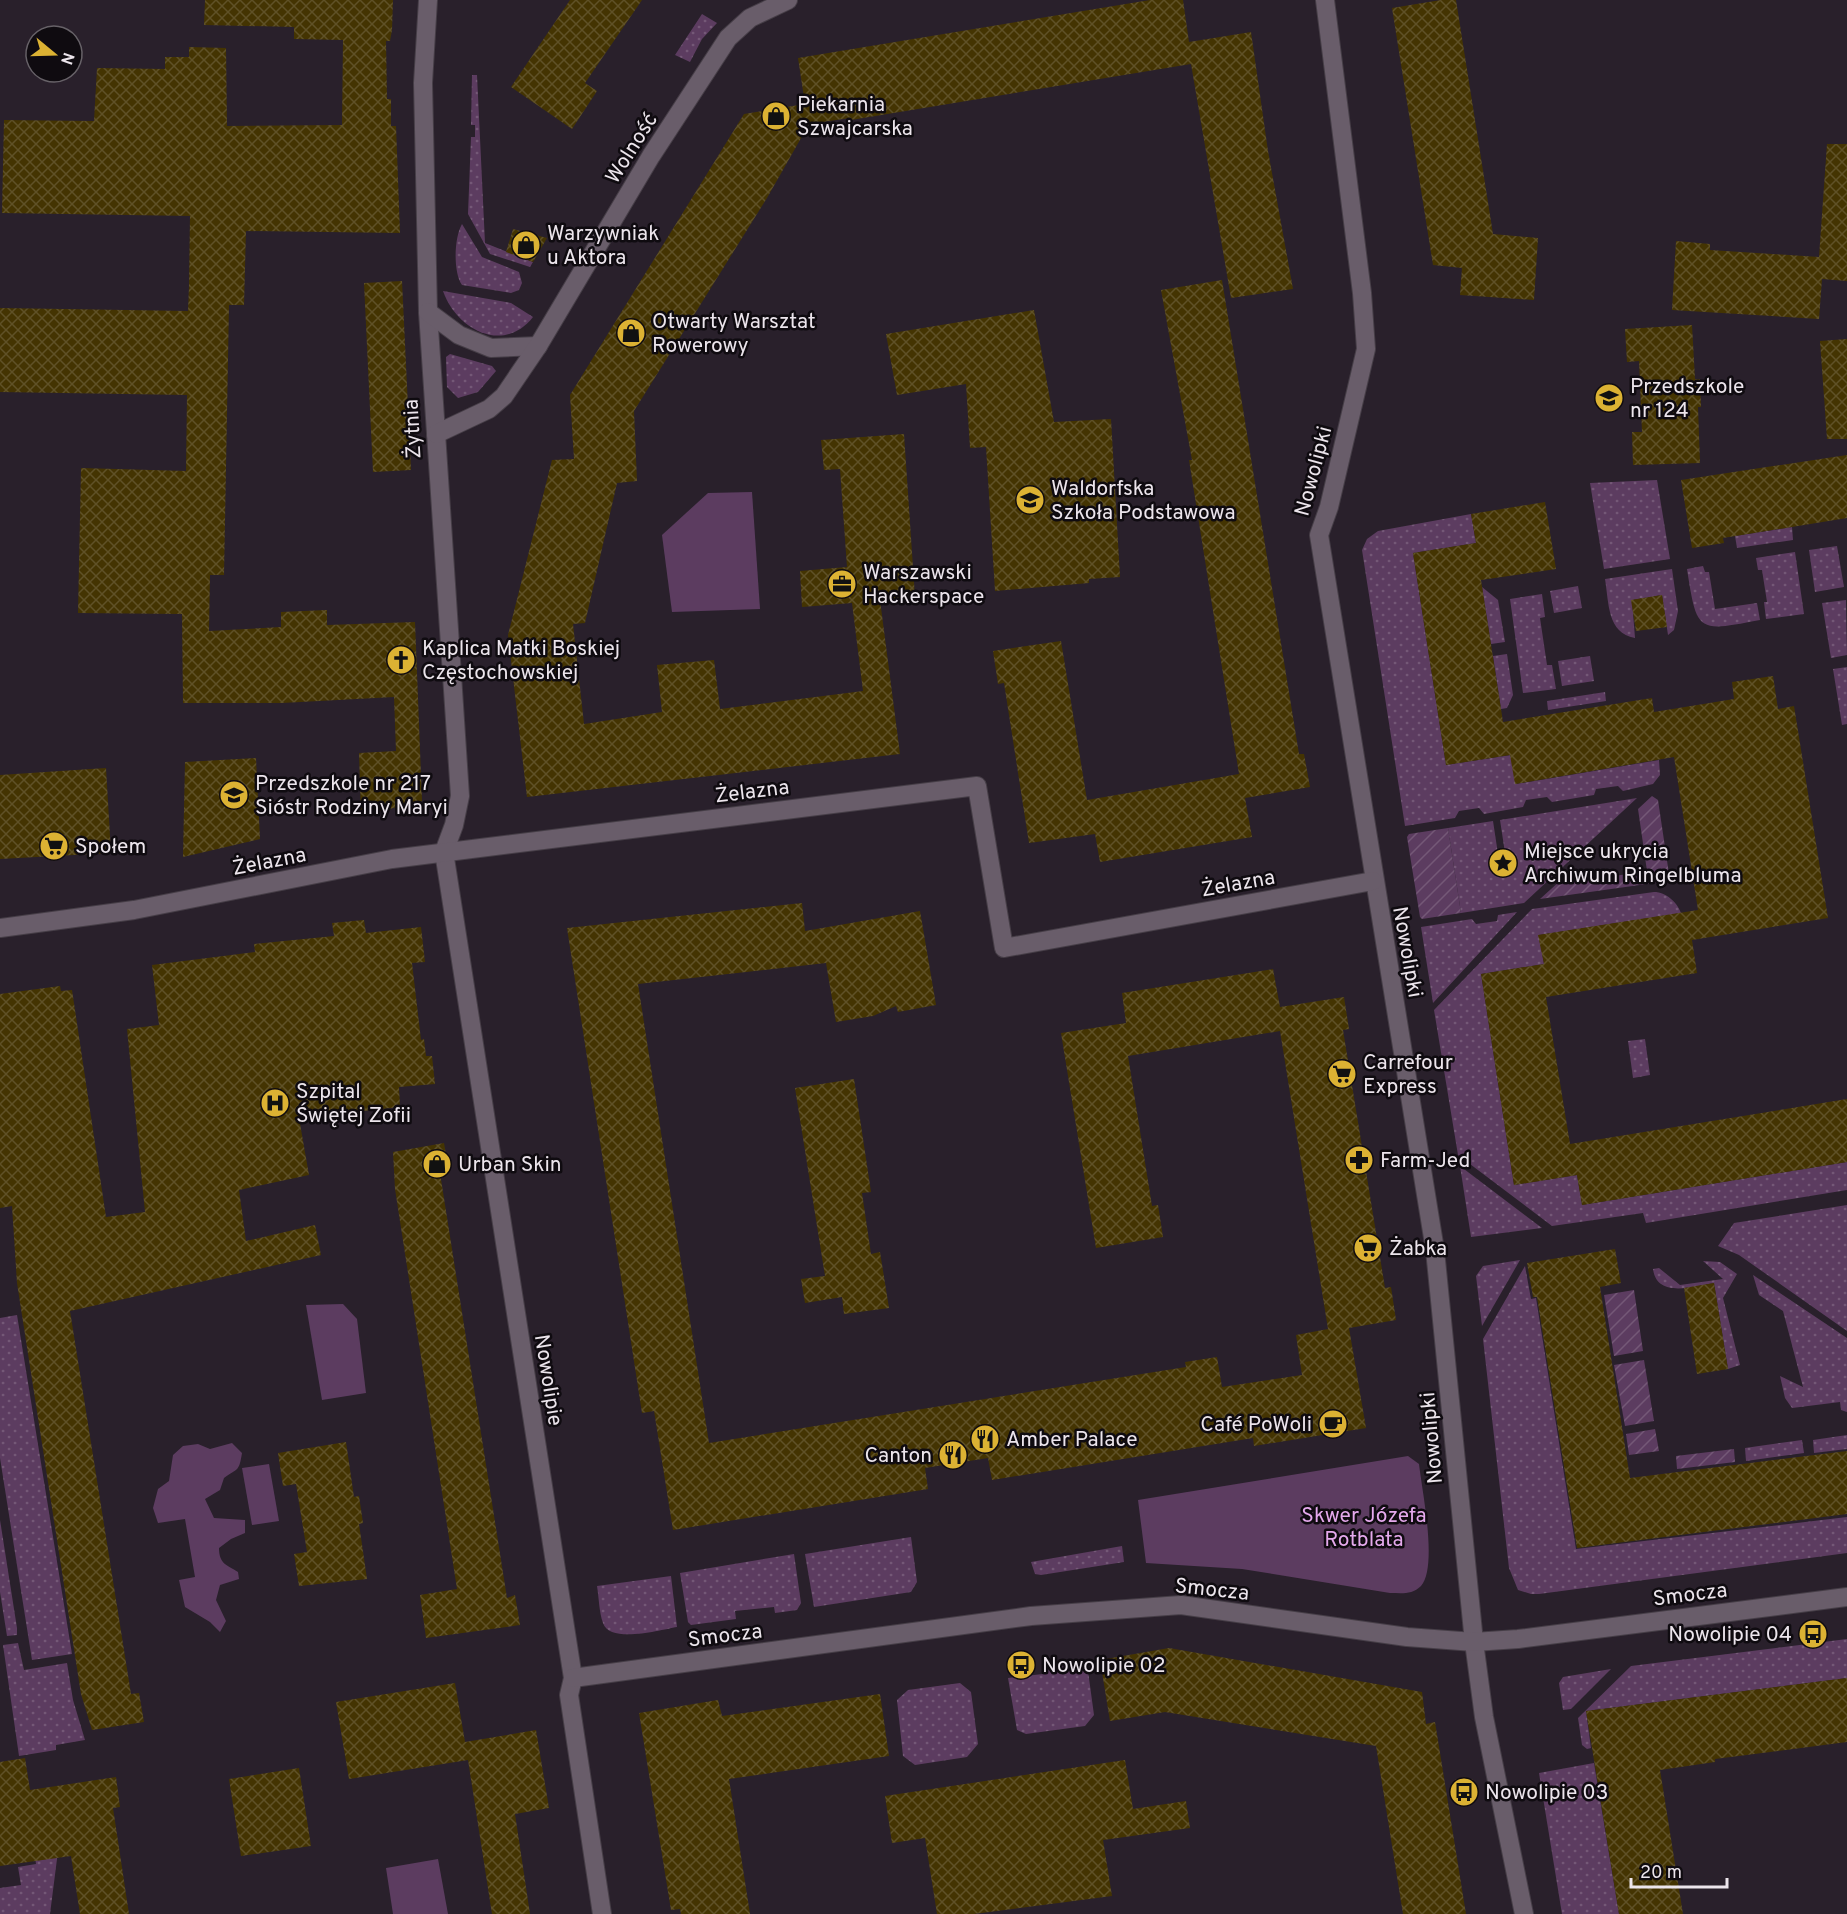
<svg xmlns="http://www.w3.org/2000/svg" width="1847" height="1914" viewBox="0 0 1847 1914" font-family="Overpass,sans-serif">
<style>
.grass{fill:url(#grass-dots)}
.park{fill:#5c3c60}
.garden{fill:url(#garden-furrows)}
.building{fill:url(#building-cross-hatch)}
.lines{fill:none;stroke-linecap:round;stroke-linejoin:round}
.street-casing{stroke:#463e47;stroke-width:20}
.street{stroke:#695d6a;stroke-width:18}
.labels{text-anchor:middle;stroke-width:5;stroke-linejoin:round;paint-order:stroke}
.poi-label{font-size:21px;fill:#ece5ec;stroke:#0f0b10;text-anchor:start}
.street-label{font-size:21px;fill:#ece5ec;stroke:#0f0b10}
.park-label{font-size:21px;fill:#e5a9ed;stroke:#0f0b10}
</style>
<defs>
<pattern id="grass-dots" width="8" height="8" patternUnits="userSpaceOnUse" patternTransform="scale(1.5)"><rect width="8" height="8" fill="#5c3c60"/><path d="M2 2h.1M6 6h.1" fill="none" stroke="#745877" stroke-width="1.8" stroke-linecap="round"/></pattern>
<pattern id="garden-furrows" width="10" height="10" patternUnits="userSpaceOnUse" patternTransform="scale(1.5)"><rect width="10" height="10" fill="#5c3c60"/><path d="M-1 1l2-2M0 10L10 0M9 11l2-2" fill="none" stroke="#745877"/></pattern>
<pattern id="building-cross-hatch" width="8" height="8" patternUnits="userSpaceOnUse" patternTransform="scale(1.5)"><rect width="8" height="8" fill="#443402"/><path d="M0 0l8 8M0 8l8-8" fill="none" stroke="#5f5127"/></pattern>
</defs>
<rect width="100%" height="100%" fill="#29202b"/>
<g class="grass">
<polygon points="702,14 717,23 702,39 690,62 675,55"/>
<polygon points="472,75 477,75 485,243 533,262 530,267 490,254 468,214 471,137 475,137 475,125 471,125"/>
<path d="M462 224 482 257 519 272 522 283 519 290 511 293 462 285C453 272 454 238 462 224Z"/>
<path d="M443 291 511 303 533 317C503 355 456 329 443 291Z"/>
<polygon points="450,354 492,366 496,371 478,392 458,398 447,387 446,357"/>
<polygon points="1657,480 1670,559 1604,569 1590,483"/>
<polygon points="1471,514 1476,543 1413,553 1446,765 1511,755 1516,784 1659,760 1660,775 1653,784 1623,791 1618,786 1596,789 1594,795 1552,802 1547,797 1526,800 1523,807 1484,814 1479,808 1459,811 1455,818 1405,826 1362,550 1367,539 1378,531"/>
<polygon points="1792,527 1793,540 1737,548 1735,536"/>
<polygon points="1837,546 1844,587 1815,592 1809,550"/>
<polygon points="1795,552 1804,614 1766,619 1764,602 1767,602 1762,570 1758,570 1756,558"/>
<path d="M1703 566 1705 572H1709L1715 609 1757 603 1760 620C1697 632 1697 633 1687 569Z"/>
<path d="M1672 569 1678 611 1674 630 1668 635 1662 595 1632 600 1635 638C1607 633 1609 603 1605 579Z"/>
<polygon points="1578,586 1582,608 1554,613 1550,591"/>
<polygon points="1482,587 1498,600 1505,642 1491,644"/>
<polygon points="1542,594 1545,617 1540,618 1547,665 1552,665 1556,689 1523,693 1510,599"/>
<polygon points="1846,600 1847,655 1831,658 1822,603"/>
<polygon points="1507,654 1513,695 1507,708 1501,709 1493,656"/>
<polygon points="1590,656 1594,681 1562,686 1558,661"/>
<polygon points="1847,667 1847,724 1842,725 1833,669"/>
<polygon points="1605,692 1606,701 1548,710 1547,701"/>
<polygon points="1637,798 1524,903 1461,913 1448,828 1493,821 1498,854 1494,855 1496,872 1511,870 1510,853 1505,853 1500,820"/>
<path d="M1654 892C1666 892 1677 902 1681 913L1539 935 1544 964 1481 974 1514 1185 1577 1175 1582 1205 1847 1162V1190L1646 1223 1643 1213 1552 1226 1458 1155 1434 1010 1532 909Z"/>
<polygon points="1517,912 1433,1003 1421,927 1472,919 1476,924 1497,921 1498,915"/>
<polygon points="1645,1039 1650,1075 1633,1078 1628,1041"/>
<polygon points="1460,1166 1542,1228 1471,1237"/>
<polygon points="1847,1205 1847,1331 1739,1255 1718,1246 1734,1223"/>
<polygon points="1520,1260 1482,1326 1476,1276 1483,1266"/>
<path d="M1703 1261 1720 1262 1737 1274 1723 1298 1740 1365 1728 1369 1714 1283C1694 1286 1657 1299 1653 1269L1659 1268 1680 1285 1723 1279Z"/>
<polygon points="1525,1266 1531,1299 1536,1298 1576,1549 1847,1517 1847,1553 1539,1594 1531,1594 1518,1590 1509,1568 1483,1339"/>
<polygon points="1753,1275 1847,1338 1847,1412 1841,1410 1840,1402 1792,1408 1785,1398 1780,1376 1803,1387 1783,1311 1759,1295"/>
<polygon points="17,1315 72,1654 32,1660 0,1458 0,1318"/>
<polygon points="1847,1435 1847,1449 1814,1453 1813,1440"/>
<polygon points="1802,1440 1804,1453 1746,1461 1745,1448"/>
<polygon points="0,1520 17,1628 17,1635 7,1636 0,1592"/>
<polygon points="911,1537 917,1582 911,1592 814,1607 805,1554"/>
<polygon points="1122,1546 1124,1562 1041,1575 1035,1574 1031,1562"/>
<polygon points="794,1554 801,1603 797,1610 775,1613 774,1607 735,1611 736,1619 691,1625 688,1622 680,1573"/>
<path d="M671 1576 677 1627C660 1630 610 1644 603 1623 599 1612 599 1598 597 1586Z"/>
<polygon points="1847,1639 1847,1678 1586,1711 1591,1748 1587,1749 1582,1745 1578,1718 1631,1666"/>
<polygon points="18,1643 24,1670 67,1663 73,1700 85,1740 56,1745 56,1750 19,1756 3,1645"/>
<polygon points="1077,1664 1088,1671 1094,1715 1085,1726 1026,1734 1017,1730 1008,1678 1043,1674 1045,1668"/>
<polygon points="1611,1669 1571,1709 1563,1710 1559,1683 1563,1677"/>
<polygon points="960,1683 971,1692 978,1744 967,1757 915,1765 903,1756 897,1700 908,1690"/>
<polygon points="1594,1763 1619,1914 1562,1914 1539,1773"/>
<polygon points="51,1818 57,1859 50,1914 0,1914 0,1888 21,1885 18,1867 36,1864 30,1822"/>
</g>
<g class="park">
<polygon points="752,492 760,609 672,612 662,535 708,493"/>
<polygon points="343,1304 357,1319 366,1393 322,1400 306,1305"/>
<path d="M232 1443 242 1453C239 1472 238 1468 224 1478L220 1490 205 1499 214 1518 245 1520V1533L231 1539 219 1548C219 1564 227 1565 238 1572L239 1579 220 1585 216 1600 226 1621 220 1632 210 1622 185 1607 179 1580 195 1577 185 1519 158 1523 153 1508 158 1489 169 1481 173 1455 183 1446 198 1444 210 1449Z"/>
<path d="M1408 1456 1419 1464C1422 1490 1438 1567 1421 1586 1412 1595 1402 1593 1390 1593L1242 1569 1146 1563 1138 1500Z"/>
<polygon points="269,1464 279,1521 252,1525 242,1468"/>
<polygon points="438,1859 448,1914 393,1914 386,1868"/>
</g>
<g class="garden">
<polygon points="1652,796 1658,800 1669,874 1661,882 1540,899 1561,880 1562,884 1647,871 1638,809"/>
<polygon points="1448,828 1461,913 1422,919 1420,917 1407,837 1409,834"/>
<polygon points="1634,1290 1643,1351 1614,1356 1604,1295"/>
<polygon points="1644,1360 1654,1421 1625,1426 1614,1365"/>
<polygon points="1655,1429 1659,1451 1629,1455 1626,1434"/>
<polygon points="1734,1449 1735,1462 1677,1469 1676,1456"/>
</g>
<g class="building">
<polygon points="205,0 393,0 392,30 390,41 386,41 387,99 391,99 391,126 396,126 400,233 246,231 244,305 229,305 224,575 210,575 209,631 281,627 281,612 327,610 327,625 415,622 422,801 361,816 359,753 396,751 394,697 282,703 183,703 182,614 78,613 81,468 186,471 187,395 0,392 0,308 188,311 189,286 190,216 2,213 4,120 94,121 97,68 165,69 165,57 189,57 189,47 226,48 227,126 342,125 343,40 294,39 294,27 204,25"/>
<polygon points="570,0 642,0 585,83 597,91 572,129 511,87"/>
<polygon points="1150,0 1183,0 1189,42 1251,32 1268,151 1293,289 1231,298 1191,64 851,120 850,118 809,124 767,198 634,411 637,481 617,483 585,623 573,624 584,724 662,712 657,665 714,660 720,709 863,691 852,603 802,607 800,571 847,567 840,469 824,470 821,440 904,434 915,597 880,600 900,754 527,797 508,635 552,460 574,459 570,395 744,114 805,104 798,58"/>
<polygon points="1441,0 1456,0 1493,234 1538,238 1534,300 1460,295 1462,268 1433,265 1392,8"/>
<polygon points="1827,144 1847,144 1847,281 1822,279 1819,319 1672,310 1676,241 1710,244 1710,250 1819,257"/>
<polygon points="513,229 547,238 533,262 506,252"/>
<polygon points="1222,280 1299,754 1304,754 1310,787 1245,798 1252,837 1100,862 1095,834 1029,843 1004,683 998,684 993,651 1061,641 1087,800 1239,774 1189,460 1192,460 1161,290"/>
<polygon points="402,281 411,470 373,472 364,283"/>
<polygon points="1034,310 1054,422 1111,419 1120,577 1089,579 1089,583 995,591 986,447 970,448 966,384 897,395 886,334"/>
<polygon points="1692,325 1695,379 1700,379 1701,407 1698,407 1700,463 1633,465 1632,432 1642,432 1639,361 1627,362 1625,329"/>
<polygon points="1847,339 1847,439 1827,439 1820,341"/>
<polygon points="1847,455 1847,518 1723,538 1724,543 1692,548 1681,480"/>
<polygon points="1545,502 1556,569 1481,580 1503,722 1652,698 1654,712 1734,699 1732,682 1773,676 1778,709 1794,706 1828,918 1692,940 1697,973 1546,997 1570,1144 1847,1099 1847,1162 1582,1205 1577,1175 1514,1185 1481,974 1544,964 1538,935 1698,910 1674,757 1515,784 1510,755 1446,765 1413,553 1476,543 1471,514"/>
<polygon points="1662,595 1667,627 1636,631 1631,600"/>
<polygon points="256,758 260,839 183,857 185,762"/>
<polygon points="106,768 111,853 0,859 0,775"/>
<polygon points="802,903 805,931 920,911 936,1005 898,1012 896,1006 873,1016 836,1022 826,963 638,984 709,1443 1186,1367 1185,1362 1217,1357 1222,1387 1302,1375 1296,1335 1328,1329 1280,1031 1128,1056 1152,1206 1158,1205 1163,1237 1096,1248 1061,1033 1126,1023 1122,993 1273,969 1280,1007 1344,997 1349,1029 1343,1030 1385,1288 1391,1287 1396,1320 1349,1328 1366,1428 1254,1446 1253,1438 992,1480 988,1458 925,1468 928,1489 673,1530 654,1411 642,1413 567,928"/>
<polygon points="364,920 366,933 421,927 425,962 412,963 421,1040 424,1039 426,1056 432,1056 435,1084 399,1087 400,1107 299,1118 309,1175 239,1190 246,1241 315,1225 321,1255 70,1311 131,1694 139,1693 144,1722 92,1730 81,1694 17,1283 12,1206 0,1208 0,994 60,986 61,991 72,990 106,1217 145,1212 127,1029 159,1025 152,965 255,952 254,944 334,936 332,923"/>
<polygon points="854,1079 871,1192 862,1193 871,1254 880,1252 889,1308 844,1314 842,1297 805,1303 801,1279 825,1276 795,1088"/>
<polygon points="444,1143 449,1172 440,1173 507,1598 515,1595 520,1625 426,1638 420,1595 457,1589 395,1189 393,1152"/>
<polygon points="1615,1249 1621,1283 1600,1287 1630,1478 1847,1451 1847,1514 1577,1548 1537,1297 1533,1297 1527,1263"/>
<polygon points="1714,1283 1728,1369 1697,1374 1684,1288"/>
<polygon points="346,1442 354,1497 359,1496 363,1523 359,1524 367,1579 299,1586 294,1554 307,1552 296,1484 283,1486 278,1453"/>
<polygon points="1169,1648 1422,1692 1426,1724 1435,1722 1466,1914 1403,1914 1376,1746 1165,1712 1110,1721 1100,1660"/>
<polygon points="1847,1678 1847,1742 1715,1759 1715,1762 1660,1770 1683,1914 1619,1914 1586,1711"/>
<polygon points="455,1683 465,1742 536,1730 549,1808 515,1814 530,1914 492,1914 468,1760 349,1779 336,1702"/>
<polygon points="880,1694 889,1756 729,1779 750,1914 681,1914 680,1909 671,1910 639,1713 718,1700 722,1716"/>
<polygon points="25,1758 30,1790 116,1777 120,1807 113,1808 129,1914 80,1914 71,1856 0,1866 0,1762"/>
<polygon points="1125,1760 1133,1809 1186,1801 1190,1828 1103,1840 1112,1896 974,1914 937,1914 925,1838 892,1843 885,1796"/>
<polygon points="299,1768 311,1846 241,1856 229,1779"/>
</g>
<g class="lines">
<g class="street-casing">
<g id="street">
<polyline points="428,0 423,83 428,312 460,796 454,825 444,852 573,1678 569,1695 602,1914"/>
<polyline points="1325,0 1362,293 1366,349 1329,507 1319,535 1435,1250 1474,1642 1484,1717 1524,1914"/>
<polyline points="428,312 459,335 491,348 538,346"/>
<polyline points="436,434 489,409 504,396 538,346 651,156 728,38 750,18 788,0"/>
<polyline points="0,928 134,910 392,859 977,786 1004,948 1373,881"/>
<polyline points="573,1678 1031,1616 1181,1605 1407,1637 1474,1642 1518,1639 1847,1597"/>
</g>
</g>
<use href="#street" class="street"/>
</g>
<defs>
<g id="shop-disc" transform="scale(1.5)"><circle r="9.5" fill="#dcb233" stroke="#0f0b10"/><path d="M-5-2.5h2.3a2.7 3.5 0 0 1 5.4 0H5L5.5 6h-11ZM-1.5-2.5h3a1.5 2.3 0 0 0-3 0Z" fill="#111"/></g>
<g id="school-disc" transform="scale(1.5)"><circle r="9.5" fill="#dcb233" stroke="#0f0b10"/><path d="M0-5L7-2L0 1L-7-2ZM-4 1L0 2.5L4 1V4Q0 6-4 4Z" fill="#111"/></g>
<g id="office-disc" transform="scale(1.5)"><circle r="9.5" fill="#dcb233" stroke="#0f0b10"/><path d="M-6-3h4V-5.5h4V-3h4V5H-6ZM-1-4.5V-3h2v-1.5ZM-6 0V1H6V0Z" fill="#111"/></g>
<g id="church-disc" transform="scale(1.5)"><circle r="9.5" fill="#dcb233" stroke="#0f0b10"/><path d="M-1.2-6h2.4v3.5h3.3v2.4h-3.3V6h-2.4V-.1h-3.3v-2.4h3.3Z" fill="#111"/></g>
<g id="supermarket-disc" transform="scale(1.5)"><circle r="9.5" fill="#dcb233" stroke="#0f0b10"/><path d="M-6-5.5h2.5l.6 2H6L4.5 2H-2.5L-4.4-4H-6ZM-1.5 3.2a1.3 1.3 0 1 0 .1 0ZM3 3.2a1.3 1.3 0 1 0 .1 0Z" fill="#111"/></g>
<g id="sight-disc" transform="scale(1.5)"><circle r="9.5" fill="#dcb233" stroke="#0f0b10"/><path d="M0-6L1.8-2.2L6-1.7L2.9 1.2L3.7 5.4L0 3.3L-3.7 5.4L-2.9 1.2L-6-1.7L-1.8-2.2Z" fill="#111"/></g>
<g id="hospital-disc" transform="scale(1.5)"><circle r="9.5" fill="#dcb233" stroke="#0f0b10"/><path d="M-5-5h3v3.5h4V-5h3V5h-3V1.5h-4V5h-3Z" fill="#111"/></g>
<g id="pharmacy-disc" transform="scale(1.5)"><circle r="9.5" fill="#dcb233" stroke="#0f0b10"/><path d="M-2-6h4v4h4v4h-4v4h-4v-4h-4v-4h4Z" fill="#111"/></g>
<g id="cafe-disc" transform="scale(1.5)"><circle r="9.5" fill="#dcb233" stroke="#0f0b10"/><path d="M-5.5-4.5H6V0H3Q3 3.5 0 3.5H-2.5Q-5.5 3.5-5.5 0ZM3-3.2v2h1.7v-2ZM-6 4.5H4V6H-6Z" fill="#111"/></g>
<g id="restaurant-disc" transform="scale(1.5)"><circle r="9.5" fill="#dcb233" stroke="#0f0b10"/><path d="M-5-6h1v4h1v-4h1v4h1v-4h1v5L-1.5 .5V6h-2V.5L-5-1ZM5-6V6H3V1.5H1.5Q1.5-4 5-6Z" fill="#111"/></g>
<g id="bus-disc" transform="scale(1.5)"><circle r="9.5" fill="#dcb233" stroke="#0f0b10"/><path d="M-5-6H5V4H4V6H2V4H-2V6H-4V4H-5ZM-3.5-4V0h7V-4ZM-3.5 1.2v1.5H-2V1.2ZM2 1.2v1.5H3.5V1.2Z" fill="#111"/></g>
</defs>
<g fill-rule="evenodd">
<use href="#shop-disc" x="776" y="116"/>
<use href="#shop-disc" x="526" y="245"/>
<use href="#shop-disc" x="631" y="333"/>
<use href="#school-disc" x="1609" y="398"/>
<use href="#school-disc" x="1030" y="500"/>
<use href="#office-disc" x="842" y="584"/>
<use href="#church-disc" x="401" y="660"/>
<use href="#school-disc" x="234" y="795"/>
<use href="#supermarket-disc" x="54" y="846"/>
<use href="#sight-disc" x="1503" y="863"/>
<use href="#supermarket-disc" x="1342" y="1074"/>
<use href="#hospital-disc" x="275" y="1103"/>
<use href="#pharmacy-disc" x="1359" y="1160"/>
<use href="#shop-disc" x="437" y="1164"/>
<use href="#supermarket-disc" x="1368" y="1248"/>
<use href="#cafe-disc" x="1333" y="1424"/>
<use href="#restaurant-disc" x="985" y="1439"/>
<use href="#restaurant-disc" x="953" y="1455"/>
<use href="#bus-disc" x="1813" y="1634"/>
<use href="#bus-disc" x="1021" y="1665"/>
<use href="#bus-disc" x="1464" y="1792"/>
</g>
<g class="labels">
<g class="poi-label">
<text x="797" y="111">Piekarnia<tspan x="797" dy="24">Szwajcarska</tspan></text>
<text x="547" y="240">Warzywniak<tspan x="547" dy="24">u Aktora</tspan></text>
<text x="652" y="328">Otwarty Warsztat<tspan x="652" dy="24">Rowerowy</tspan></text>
<text x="1630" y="393">Przedszkole<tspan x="1630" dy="24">nr 124</tspan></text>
<text x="1051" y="495">Waldorfska<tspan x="1051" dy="24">Szkoła Podstawowa</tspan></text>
<text x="863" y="579">Warszawski<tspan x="863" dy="24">Hackerspace</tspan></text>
<text x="422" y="655">Kaplica Matki Boskiej<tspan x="422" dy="24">Częstochowskiej</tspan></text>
<text x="255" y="790">Przedszkole nr 217<tspan x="255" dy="24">Sióstr Rodziny Maryi</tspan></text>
<text x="75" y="853">Społem</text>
<text x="1524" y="858">Miejsce ukrycia<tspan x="1524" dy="24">Archiwum Ringelbluma</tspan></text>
<text x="1363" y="1069">Carrefour<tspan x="1363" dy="24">Express</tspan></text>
<text x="296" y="1098">Szpital<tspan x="296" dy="24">Świętej Zofii</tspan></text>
<text x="1380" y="1167">Farm-Jed</text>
<text x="458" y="1171">Urban Skin</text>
<text x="1389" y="1255">Żabka</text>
<text x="1312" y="1431" text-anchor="end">Café PoWoli</text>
<text x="1006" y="1446">Amber Palace</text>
<text x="932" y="1462" text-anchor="end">Canton</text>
<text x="1792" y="1641" text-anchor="end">Nowolipie 04</text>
<text x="1042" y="1672">Nowolipie 02</text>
<text x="1485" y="1799">Nowolipie 03</text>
</g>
<g class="street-label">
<text transform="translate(631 148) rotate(-58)" y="7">Wolność</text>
<text transform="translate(412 429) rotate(-93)" y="7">Żytnia</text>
<text transform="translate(1313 471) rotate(-75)" y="7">Nowolipki</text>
<text transform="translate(752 791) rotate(-7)" y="7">Żelazna</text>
<text transform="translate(269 861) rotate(-11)" y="7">Żelazna</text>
<text transform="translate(1238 883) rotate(-10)" y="7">Żelazna</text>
<text transform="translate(1408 952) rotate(80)" y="7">Nowolipki</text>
<text transform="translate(549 1380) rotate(81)" y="7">Nowolipie</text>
<text transform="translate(1431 1438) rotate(-95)" y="7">Nowolipki</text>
<text transform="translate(1212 1589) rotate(6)" y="7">Smocza</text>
<text transform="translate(1690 1594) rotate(-7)" y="7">Smocza</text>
<text transform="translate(725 1635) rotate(-7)" y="7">Smocza</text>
</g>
<g class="park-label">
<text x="1364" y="1522">Skwer Józefa<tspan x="1364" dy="24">Rotblata</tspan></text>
</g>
</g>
<g transform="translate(54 54) rotate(109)"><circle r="28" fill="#0f0b10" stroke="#676268" stroke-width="1.5"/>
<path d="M0-4.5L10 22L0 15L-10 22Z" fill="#dcb233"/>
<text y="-9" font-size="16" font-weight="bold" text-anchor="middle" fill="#ece5ec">N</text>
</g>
<path d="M1631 1878v9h96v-9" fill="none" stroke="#ece5ec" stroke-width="3"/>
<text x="1640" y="1878" font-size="18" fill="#ece5ec" stroke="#0f0b10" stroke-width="4.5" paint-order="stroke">20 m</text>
</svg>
